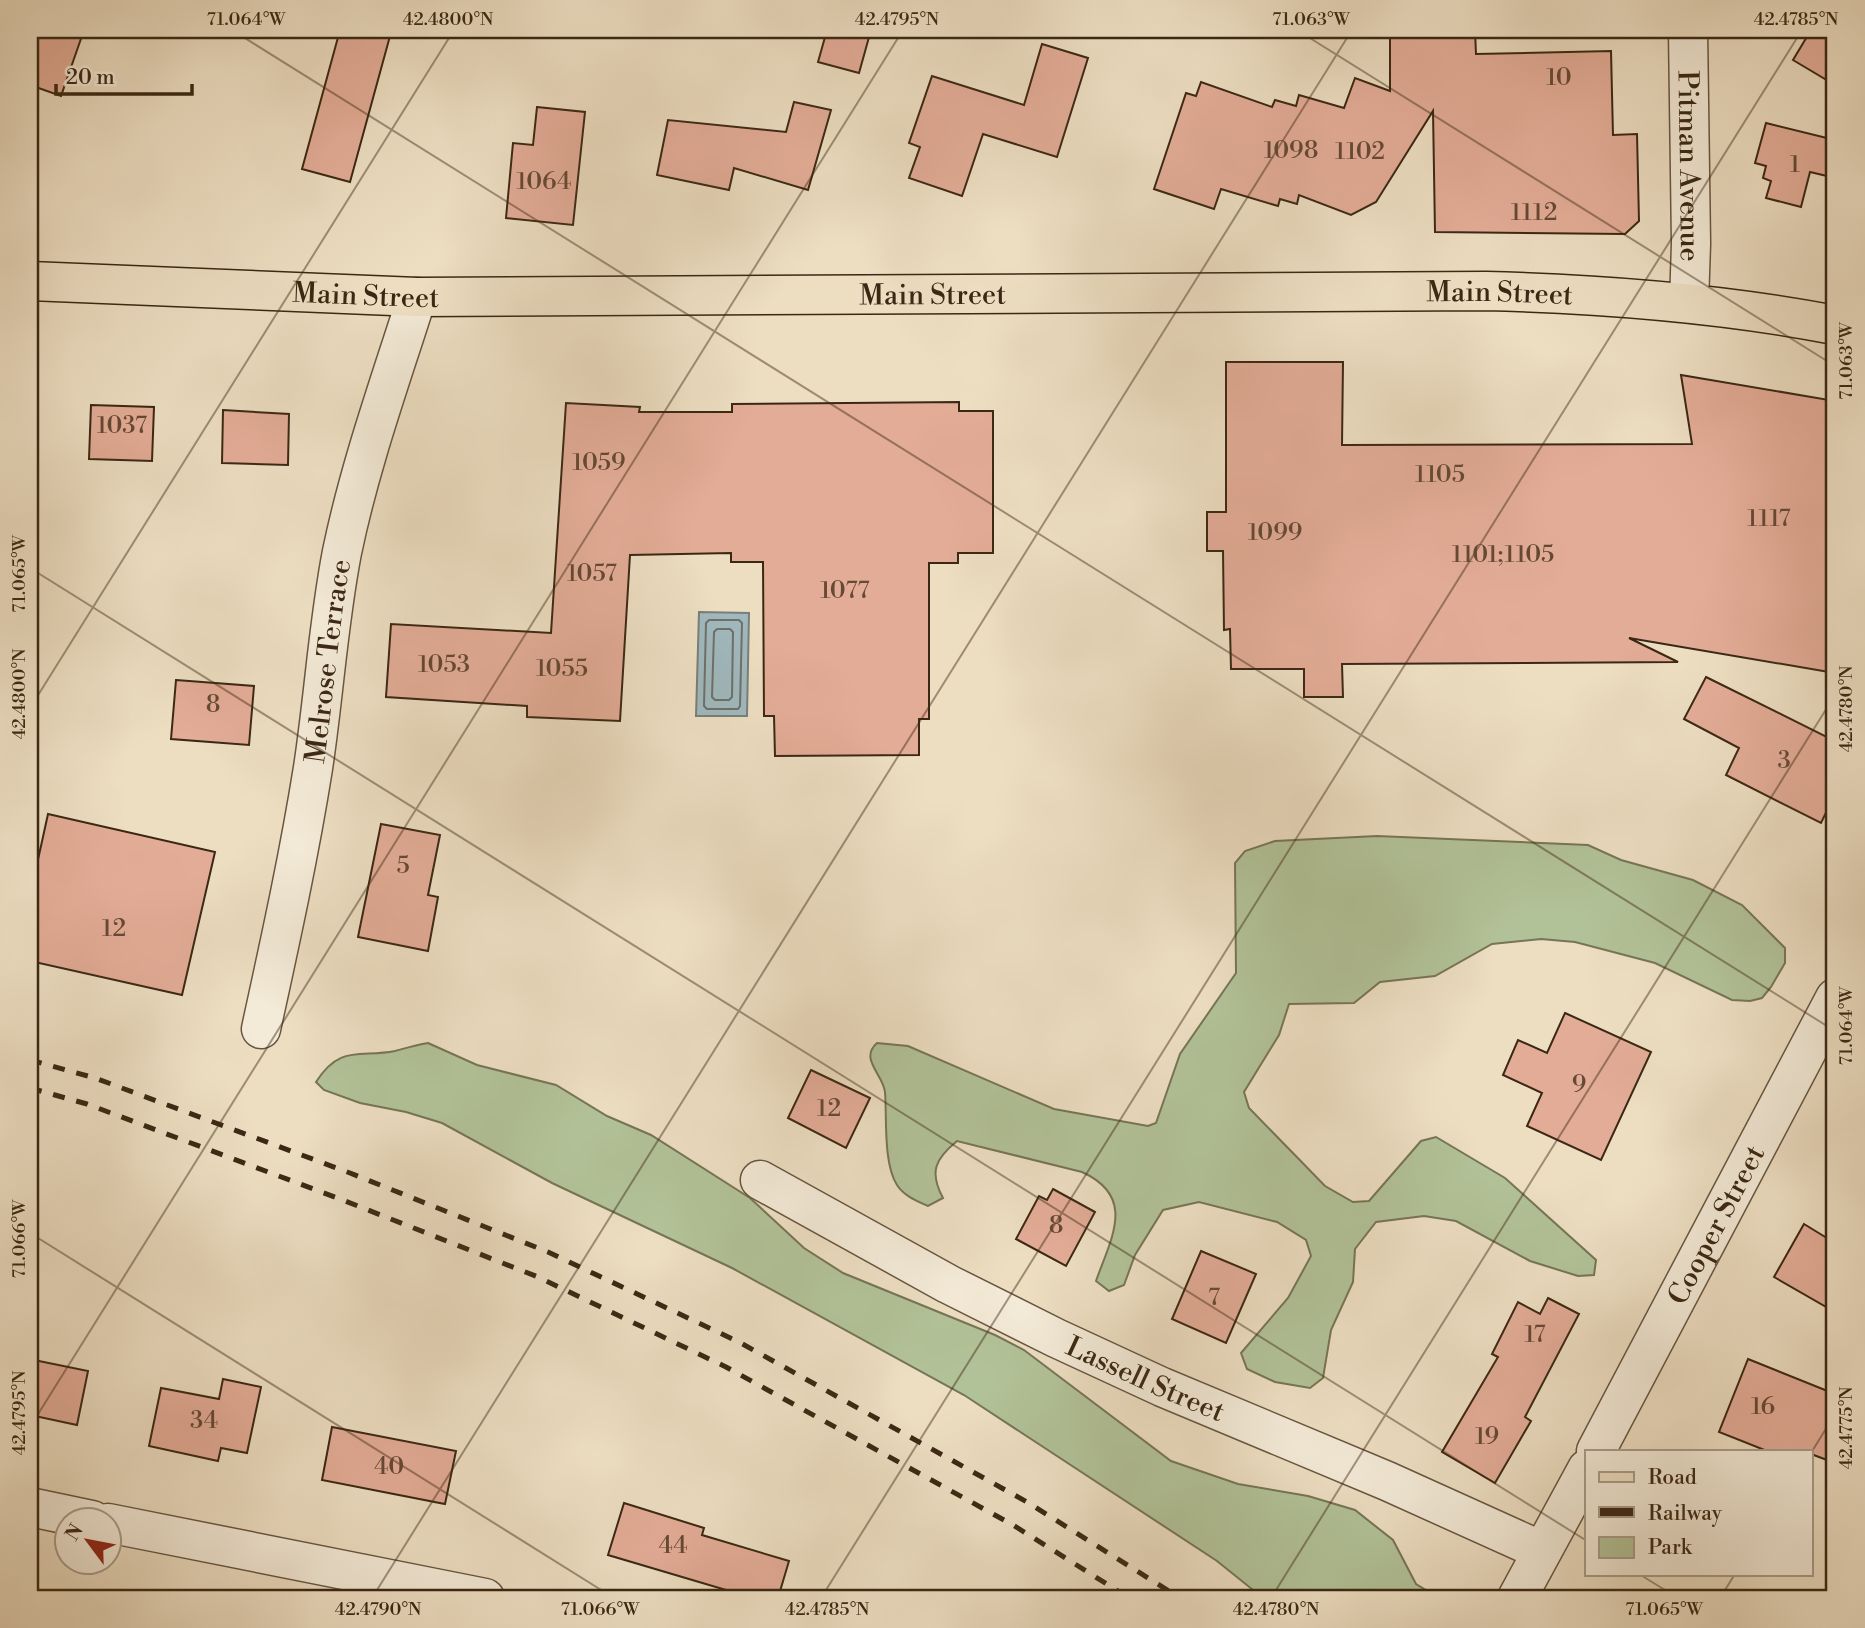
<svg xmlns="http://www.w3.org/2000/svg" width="1865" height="1628" viewBox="0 0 1865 1628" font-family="'Libre Bodoni',serif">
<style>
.green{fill:#b2c298;stroke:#767556;stroke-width:2}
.water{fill:#a0b9bf;stroke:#787f7b;stroke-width:2}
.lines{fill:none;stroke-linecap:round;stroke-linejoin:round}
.shore{stroke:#6e706a;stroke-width:2}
.building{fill:#e3ac97;stroke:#3b2814;stroke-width:2}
.minor-casing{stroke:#685640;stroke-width:41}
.major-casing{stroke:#3b2814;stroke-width:41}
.minor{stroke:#f3ead7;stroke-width:38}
.major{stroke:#eddec2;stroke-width:38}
.rail{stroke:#3b2814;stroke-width:5;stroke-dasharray:12 12;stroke-linecap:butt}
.ticks{fill:none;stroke:#3b2814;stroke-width:2;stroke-opacity:0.45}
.labels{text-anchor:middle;stroke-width:7;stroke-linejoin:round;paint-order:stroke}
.number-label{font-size:24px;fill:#654935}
.street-label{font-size:28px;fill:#3b2814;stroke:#f3ead7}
.neatline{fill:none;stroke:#3b2814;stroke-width:2.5}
.ticks-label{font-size:18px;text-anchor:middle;fill:#3b2814}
</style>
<rect width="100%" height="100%" fill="#eddec2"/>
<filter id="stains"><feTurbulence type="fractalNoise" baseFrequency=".00286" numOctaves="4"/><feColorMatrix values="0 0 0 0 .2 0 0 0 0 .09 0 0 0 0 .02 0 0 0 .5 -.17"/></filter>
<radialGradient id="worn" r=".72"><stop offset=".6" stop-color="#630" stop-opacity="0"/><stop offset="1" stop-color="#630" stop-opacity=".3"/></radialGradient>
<g class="green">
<path d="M1377 836 1588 845 1621 860 1693 880 1742 905 1785 948V963L1771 987 1762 998 1750 1001 1732 1000 1655 963 1575 942 1541 939 1492 944 1435 976 1380 982 1354 1003 1289 1004 1279 1035 1244 1092 1249 1108 1325 1186 1353 1202 1369 1201 1421 1141 1436 1137 1505 1178 1596 1260 1594 1275 1578 1276 1530 1261 1456 1221 1424 1216 1376 1222 1355 1249 1353 1282 1331 1330 1323 1378 1310 1388 1275 1382 1247 1369 1241 1353 1288 1298 1311 1256 1306 1240 1277 1222 1199 1202 1163 1210 1135 1255 1124 1285 1109 1291 1096 1281C1111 1238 1137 1197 1082 1172L957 1141C935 1159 929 1172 943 1198L928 1206C917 1201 904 1196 897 1185 883 1163 887 1117 885 1092 883 1074 859 1059 877 1043L908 1046 1054 1109 1148 1126 1156 1123 1180 1054 1236 973 1235 863 1245 851 1275 841Z"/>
<path d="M428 1043 477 1065 556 1085 607 1116 651 1135 750 1198 804 1248 843 1273 995 1335 1024 1350 1171 1461 1238 1484 1308 1496 1355 1510 1393 1540 1416 1584 1439 1598H1268L1253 1590 1217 1561 964 1395 732 1268 552 1183 442 1123 406 1112 360 1103 324 1090 316 1082C340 1044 360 1058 395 1051 406 1048 416 1045 428 1043Z"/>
</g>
<polygon class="water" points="699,612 749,613 747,716 696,716"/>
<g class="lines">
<g class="shore">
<polygon points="709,620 739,620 742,623 740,706 738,709 707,709 704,706 706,623"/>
<polygon points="717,629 730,629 733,632 732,697 729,700 715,700 712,697 714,632"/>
</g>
</g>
<g class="building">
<polygon points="30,30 84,30 61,96 30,85"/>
<polygon points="340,30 366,30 390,36 350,182 302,169"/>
<polygon points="827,30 871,30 859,73 818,62"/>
<polygon points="1390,30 1475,30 1476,54 1611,51 1613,135 1637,134 1639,221 1625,234 1435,232 1433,111 1376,202 1351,215 1299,195 1297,204 1280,199 1278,206 1221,189 1214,209 1154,189 1186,93 1196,96 1201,82 1272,107 1275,100 1296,106 1299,95 1344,108 1355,78 1390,91"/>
<polygon points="1811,30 1835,30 1835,85 1793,60"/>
<polygon points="1042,44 1088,58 1057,157 983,134 962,196 909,178 920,147 909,143 932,76 1024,105"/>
<polygon points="794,102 831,110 808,190 734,168 729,190 657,175 668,120 786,132"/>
<polygon points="537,107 585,112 573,225 506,218 513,143 533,145"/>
<polygon points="1766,123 1835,140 1827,176 1810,172 1801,207 1766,198 1771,181 1763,178 1766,166 1755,163"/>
<polygon points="1226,362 1343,362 1342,445 1692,444 1681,375 1835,401 1835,673 1629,638 1678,662 1342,664 1343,697 1304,697 1304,669 1231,669 1230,629 1224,630 1223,551 1207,551 1207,512 1226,512"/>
<polygon points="959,402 959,411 993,411 993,553 958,553 958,563 929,563 929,719 919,719 919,755 775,756 774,716 764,716 763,562 731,562 731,553 630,555 620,721 527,717 527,706 386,697 391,624 551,633 566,403 640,407 639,412 732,412 732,404"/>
<polygon points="91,405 154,407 152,461 89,459"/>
<polygon points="223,410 289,414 288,465 222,463"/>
<polygon points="1706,677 1835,741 1835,794 1821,823 1726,775 1739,748 1684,719"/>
<polygon points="176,680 254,686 249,745 171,739"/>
<polygon points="48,814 215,852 182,995 30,961 30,896"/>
<polygon points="381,824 440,835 428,895 438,897 428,951 358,937"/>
<polygon points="1565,1013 1651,1052 1601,1160 1527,1126 1542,1093 1503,1075 1518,1040 1547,1053"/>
<polygon points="811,1070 870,1098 846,1148 788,1118"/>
<polygon points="1053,1189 1095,1212 1066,1266 1016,1239 1039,1196 1047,1200"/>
<polygon points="1804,1224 1835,1243 1835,1312 1774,1277"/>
<polygon points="1201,1251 1256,1274 1226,1343 1172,1319"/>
<polygon points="1548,1298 1579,1314 1525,1417 1531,1421 1495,1483 1442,1452 1498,1357 1492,1354 1518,1302 1540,1314"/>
<polygon points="1748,1359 1835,1394 1835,1463 1811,1454 1811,1451 1767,1451 1719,1432"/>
<polygon points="34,1360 88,1371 77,1425 30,1415 30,1380"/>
<polygon points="223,1379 261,1387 247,1453 221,1448 218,1461 149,1446 161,1388 219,1399"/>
<polygon points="332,1427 456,1451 445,1504 322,1480"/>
<polygon points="624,1503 704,1528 702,1535 789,1561 778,1598 753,1598 608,1555"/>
</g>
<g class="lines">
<g class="minor-casing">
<g id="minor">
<path id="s1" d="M1688 30 1691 244 1689 303"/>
<path id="s2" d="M261 1029C280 942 299 856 313 768 324 696 328 624 342 552 360 465 390 382 417 297"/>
<path id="s3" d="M760 1180 948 1284 1056 1338 1162 1387 1387 1481 1542 1551"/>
<path id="s4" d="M1596 1451 1835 998"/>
<polyline points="30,1507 92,1520"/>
<polyline points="108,1523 485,1598"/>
<polyline points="1517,1598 1587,1469"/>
</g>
</g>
<g class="major-casing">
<g id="major">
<path id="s5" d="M30 281 417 297 1486 291C1603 294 1720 303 1835 325"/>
</g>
</g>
<use href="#minor" class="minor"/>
<use href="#major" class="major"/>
<g class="rail">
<polyline points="30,1060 95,1078 350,1173 548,1252 739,1342 1027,1502 1180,1598"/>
<polyline points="30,1088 87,1104 340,1199 538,1277 726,1367 1013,1525 1129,1598"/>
</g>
</g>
<path class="ticks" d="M232 30 1835 1031M1297 30 1835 366M30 568 1587 1541M30 708 454 30M30 1233 614 1598M30 1427 903 30M1811 1453 1835 1414M1639 1574 1678 1598M372 1598 1352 30M821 1598 1802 30M1271 1598 1835 695M1720 1598 1735 1574"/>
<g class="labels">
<g class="number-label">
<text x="1559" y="85">10</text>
<text x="1291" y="158">1098</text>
<text x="1360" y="159">1102</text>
<text x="1795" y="172">1</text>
<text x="544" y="189">1064</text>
<text x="1534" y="220">1112</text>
<text x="122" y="433">1037</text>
<text x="599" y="470">1059</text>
<text x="1440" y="482">1105</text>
<text x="1769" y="526">1117</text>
<text x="1275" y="540">1099</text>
<text x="1503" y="562">1101;1105</text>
<text x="592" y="581">1057</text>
<text x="845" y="598">1077</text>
<text x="444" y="672">1053</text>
<text x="562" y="676">1055</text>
<text x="213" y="712">8</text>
<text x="1784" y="768">3</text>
<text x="403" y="873">5</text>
<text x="114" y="936">12</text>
<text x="1579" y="1092">9</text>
<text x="829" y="1116">12</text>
<text x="1056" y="1233">8</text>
<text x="1214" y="1305">7</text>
<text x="1535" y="1342">17</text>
<text x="1763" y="1414">16</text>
<text x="204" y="1428">34</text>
<text x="1487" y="1444">19</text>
<text x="389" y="1474">40</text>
<text x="673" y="1553">44</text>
</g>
<g class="street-label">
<text dy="10" stroke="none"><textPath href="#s1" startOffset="136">Pitman Avenue</textPath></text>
<text dy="10" stroke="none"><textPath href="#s5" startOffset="1470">Main Street</textPath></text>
<text dy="10" stroke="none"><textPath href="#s5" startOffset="336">Main Street</textPath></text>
<text dy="10" stroke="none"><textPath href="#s5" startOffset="903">Main Street</textPath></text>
<text dy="10" stroke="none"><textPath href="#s2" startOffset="374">Melrose Terrace</textPath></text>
<text dy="10" stroke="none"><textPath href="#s4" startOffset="256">Cooper Street</textPath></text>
<text dy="10" stroke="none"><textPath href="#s3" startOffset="434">Lassell Street</textPath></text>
</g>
</g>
<rect width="1865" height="1628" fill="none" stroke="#eddec2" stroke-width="77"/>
<rect x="1585" y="1450" width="228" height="126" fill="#f3ead7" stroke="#a99c89" stroke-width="2"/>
<rect x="1599" y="1472" width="35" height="10" fill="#eddec2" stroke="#a99c89" stroke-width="2"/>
<text x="1648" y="1484" font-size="21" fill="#3b2814">Road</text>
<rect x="1599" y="1507" width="35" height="10" fill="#3b2814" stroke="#a99c89" stroke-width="2"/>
<text x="1648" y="1520" font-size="21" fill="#3b2814">Railway</text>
<rect x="1599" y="1537" width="35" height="21" fill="#b2c298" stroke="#a99c89" stroke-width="2"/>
<text x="1648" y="1554" font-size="21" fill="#3b2814">Park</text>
<g transform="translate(88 1541) rotate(302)"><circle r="33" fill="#f3ead7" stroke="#a99c89" stroke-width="2"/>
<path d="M0-5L12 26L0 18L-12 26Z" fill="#8f2418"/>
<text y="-10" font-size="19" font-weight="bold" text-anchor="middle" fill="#3b2814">N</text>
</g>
<path d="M56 84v10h136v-10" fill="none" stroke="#3b2814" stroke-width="3.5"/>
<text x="66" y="84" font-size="21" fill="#3b2814" stroke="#f3ead7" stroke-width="5" paint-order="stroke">20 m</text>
<rect x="38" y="38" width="1788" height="1552" class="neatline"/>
<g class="ticks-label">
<text x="246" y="25">71.064°W</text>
<text x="448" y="25">42.4800°N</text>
<text x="897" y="25">42.4795°N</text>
<text x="1311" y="25">71.063°W</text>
<text x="1796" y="25">42.4785°N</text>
<text transform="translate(1846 361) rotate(-90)" y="6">71.063°W</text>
<text transform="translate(19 574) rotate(-90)" y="6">71.065°W</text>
<text transform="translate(19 694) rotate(-90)" y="6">42.4800°N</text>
<text transform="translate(1846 709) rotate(-90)" y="6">42.4780°N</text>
<text transform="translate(1846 1026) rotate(-90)" y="6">71.064°W</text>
<text transform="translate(19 1239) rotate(-90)" y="6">71.066°W</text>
<text transform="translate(19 1413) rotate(-90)" y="6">42.4795°N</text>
<text transform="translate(1846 1428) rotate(-90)" y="6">42.4775°N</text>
<text x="378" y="1615">42.4790°N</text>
<text x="600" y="1615">71.066°W</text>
<text x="827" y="1615">42.4785°N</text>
<text x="1276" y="1615">42.4780°N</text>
<text x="1664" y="1615">71.065°W</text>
</g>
<rect width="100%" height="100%" filter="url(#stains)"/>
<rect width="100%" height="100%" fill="url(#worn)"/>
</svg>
